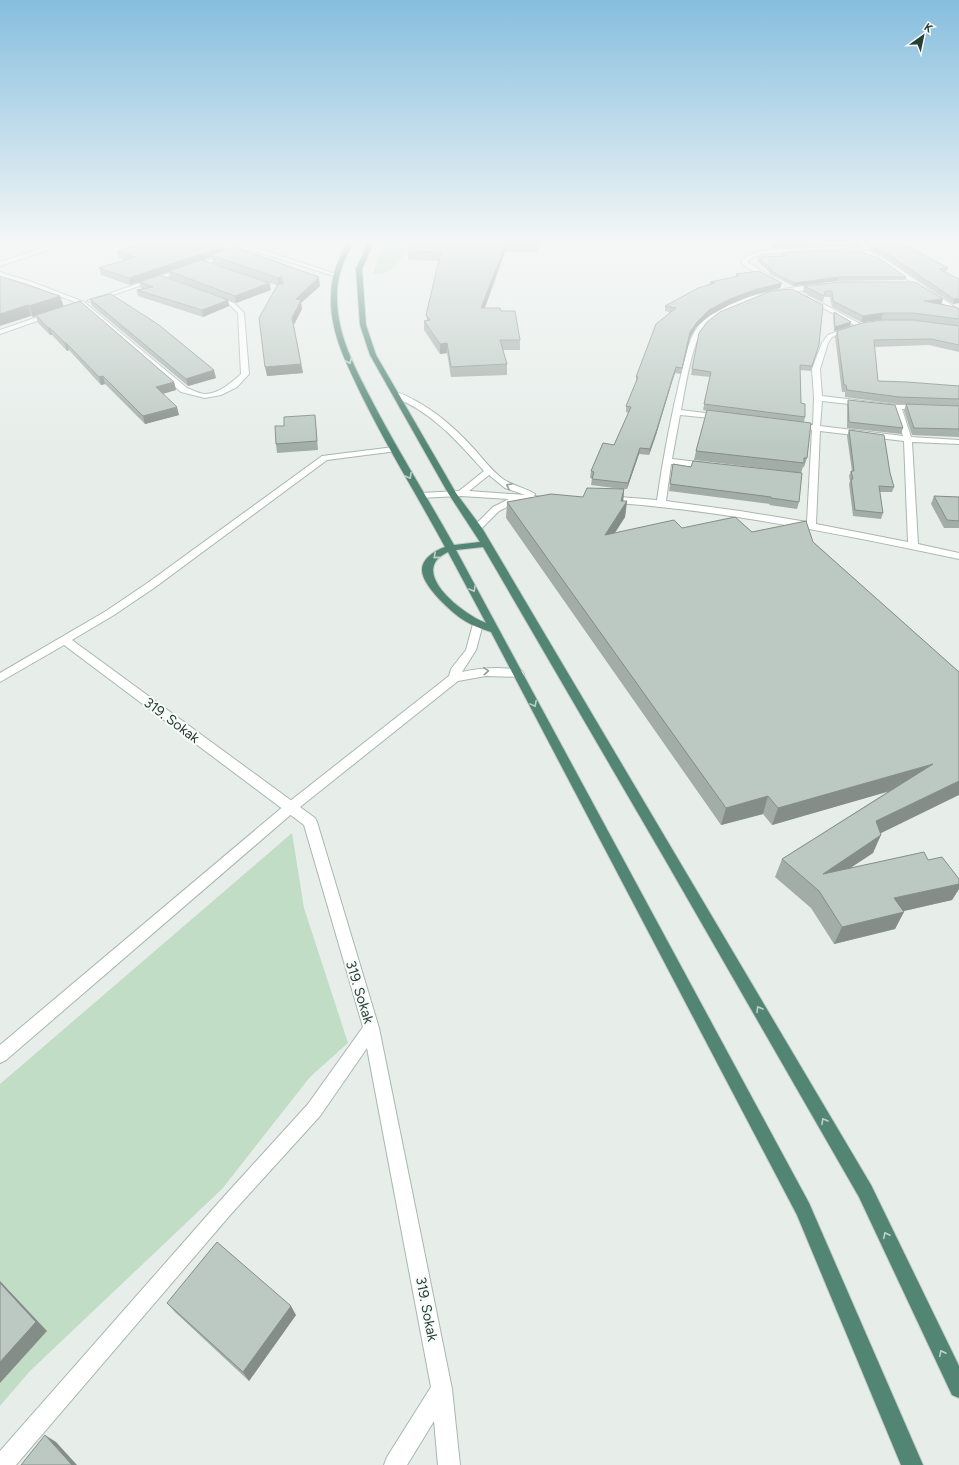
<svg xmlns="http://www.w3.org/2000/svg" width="959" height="1465" viewBox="0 0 959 1465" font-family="Figtree,sans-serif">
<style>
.green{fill:#c1ddc6}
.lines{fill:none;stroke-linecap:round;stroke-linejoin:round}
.minor-casing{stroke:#a9b6b0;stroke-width:2}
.tertiary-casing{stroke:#a9b6b0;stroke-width:2}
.trunk-casing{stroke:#c2c9c7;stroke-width:2}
.minor{fill:#fff;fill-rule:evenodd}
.tertiary{fill:#fff;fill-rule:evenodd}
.trunk{fill:#528574;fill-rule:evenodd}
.wall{fill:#a2ada8;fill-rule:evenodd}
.shaded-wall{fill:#848d88}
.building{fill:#bcc9c3;stroke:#848d88}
.oneway{stroke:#bdd2ca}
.oneway2{stroke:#929f9a}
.labels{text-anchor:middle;stroke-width:4;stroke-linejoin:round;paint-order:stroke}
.near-street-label{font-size:14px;fill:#263f36;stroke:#f7fbf9}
</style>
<rect width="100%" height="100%" fill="#e7eeea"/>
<g class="green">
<path d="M384 243H408C402 261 394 275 373 274L380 250Z"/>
<polygon points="292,833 304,908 348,1043 310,1077 222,1189 30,1371 0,1406 0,1084"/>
</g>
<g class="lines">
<g class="minor-casing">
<g id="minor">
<polygon points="59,243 68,243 0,266 0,262"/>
<polygon points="241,243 339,275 334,276 249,249 92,302 87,301 244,248 238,245"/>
<path d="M798 249 801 251 800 252C784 255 759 249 747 262L773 277V279L771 280 744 266 741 262C753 247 780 250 798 249Z"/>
<polygon points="841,249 868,251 885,259 959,310 959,315 881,261 867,255 839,252 838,251"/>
<path d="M0 272 32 282 84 302 187 388C192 390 200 394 205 394 219 394 232 382 241 374L238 313 230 305 211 298 214 296 234 303 244 313 249 374 237 387 221 395 205 398 181 392 80 304 28 284 0 276Z"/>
<path d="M820 284 823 286 822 287C786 295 718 297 699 336 690 355 685 389 681 410L721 415 725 417 721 419 680 415 672 459 707 463 711 466 707 469 671 464 666 501 740 511 807 522 812 430 805 427 806 425H813L814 398 812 369 822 343 828 335 851 326 853 327V329L832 337 828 343 820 369 822 396 897 405H924V409H902L911 437 959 440V444L912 442 918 544 959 553V559C842 534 726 511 607 502L603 499 607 496 657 500C663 458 671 416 681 375 686 357 688 338 700 324 728 295 782 289 820 284ZM822 401 894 409 903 436 820 426ZM820 431 904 441 908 542 816 524Z"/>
<polygon points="809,296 862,325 863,326 858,327 807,299 807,297"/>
<polygon points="52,312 55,314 54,315 0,334 0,330"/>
<path d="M394 393C401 392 408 397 414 400 437 412 458 431 475 450 484 460 492 471 503 479 511 485 531 490 535 494L534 496 544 497 545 499 544 501 521 500 499 511 480 530 477 531 472 528 493 507 509 499 461 496 418 498 417 496 418 494 421 493 459 491 484 471C457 441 432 412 394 397ZM489 475 505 488 525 495 469 491Z"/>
<polygon points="394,447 397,447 398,449 397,451 327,460 154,588 114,615 72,640 315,818 317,822 379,1028 452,1389 460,1465 438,1465 434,1421 407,1465 384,1465 387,1457 431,1387 367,1048 320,1116 231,1214 16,1465 0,1465 0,1451 219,1202 308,1104 363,1027 304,825 64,645 0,682 0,673 106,611 146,584 322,456"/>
</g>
</g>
<g class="tertiary-casing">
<path id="tertiary" d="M478 621 483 624 476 650 462 672C481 668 502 666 522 671L524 674 522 677 486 676 458 681 295 811 6 1060 0 1063V1045L285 805 449 676 451 669 466 650 473 624Z"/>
</g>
<g class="trunk-casing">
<path id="trunk" d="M347 243H353C343 263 337 274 337 298 337 334 354 366 370 397 396 448 426 495 454 545L480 542 448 493 370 355 360 325 356 269 368 243H374L362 269 366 325 376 355 456 493 482 528 871 1185 959 1366V1398L952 1395 859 1197 667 863 483 547 456 550 809 1203 923 1465H901L797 1215 491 632C482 629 473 626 465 621 452 613 422 586 422 570 422 558 436 550 445 547 418 497 388 449 363 398 348 366 330 334 331 298 331 275 337 263 347 243ZM448 552 486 623C464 615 406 571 448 552Z"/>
</g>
<use href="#minor" class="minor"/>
<use href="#tertiary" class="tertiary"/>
<use href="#trunk" class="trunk"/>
</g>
<g class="wall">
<polygon points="412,243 538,243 538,252 505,252 485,308 501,311 520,340 520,350 503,350 507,364 507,375 451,377 447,353 440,354 424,330 424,321 427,320 426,315 439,261 408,260 408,251"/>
<polygon points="768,243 860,243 861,244 859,248 847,246 774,249"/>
<polygon points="870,246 948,268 946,273 959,279 959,303 953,304 882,256 869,250"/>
<path d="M226 250 320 286 301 303 302 309 294 325 303 373 267 376 277 285 270 283 271 290 236 303 228 300 229 306 203 317 138 296 137 290 142 289 141 288 139 282 220 297 170 278 169 272 130 285 101 275 99 268 125 260 119 258 117 251ZM212 257 213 263 262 280 203 260Z"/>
<polygon points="782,252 906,277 905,280 838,281 793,286 770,274 770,273 757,261 758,257 782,256 781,256"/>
<polygon points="736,274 782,283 780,288 753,295 729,305 709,316 696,327 690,338 681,374 675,373 672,382 656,435 649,455 639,454 627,489 624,489 623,501 627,501 625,517 615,533 682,528 752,532 813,542 959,672 880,833 873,853 850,868 928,860 959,879 959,889 952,900 904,911 895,929 834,944 811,908 775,877 782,859 889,791 772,825 763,814 721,825 506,518 507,502 583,497 621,489 591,485 592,478 590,478 591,471 614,445 628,413 626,412 626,406 636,383 636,377 670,312 665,311 665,306 709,285 710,282 735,277"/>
<polygon points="0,276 63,306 174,382 176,390 163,394 179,415 145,424 105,384 101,385 69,350 67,351 52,335 50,335 38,323 36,316 33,317 31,316"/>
<polygon points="804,286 941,304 959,309 959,326 911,320 881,320 861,322 832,307 830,297 824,297 823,302 803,292"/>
<polygon points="90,299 216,378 188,386 92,306"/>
<polygon points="834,312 850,326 834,331 833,316"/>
<polygon points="959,326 959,352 929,345 874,347 878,381 959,386 959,437 912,435 904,411 906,404 897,404 845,397 845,392 842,392 835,337 837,331"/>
<polygon points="817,351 811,371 800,370 801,403 805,417 804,422 807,458 804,467 803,467 801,473 694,460 696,451 707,411 703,410 710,377 691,375 692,369"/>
<polygon points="848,400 903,428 901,434 847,428 847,405"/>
<polygon points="315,415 318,450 277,453 276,444 284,426"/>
<polygon points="849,430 890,473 894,487 892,492 879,492 883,513 881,519 853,516 849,484 850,481 849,476 851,471 852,471 847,436"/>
<polygon points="673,464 799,502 797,509 769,505 770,504 669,491"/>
<polygon points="934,496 959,497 959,528 944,528 931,504"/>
<polygon points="167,1303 296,1315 249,1381 175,1312"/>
</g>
<g class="shaded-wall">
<polygon points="506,243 505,252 481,318 481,308"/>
<polygon points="225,246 226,253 211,255 212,257 130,285 129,278"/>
<polygon points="282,276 281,279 282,285 279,286 278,278"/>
<polygon points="319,277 320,286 301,303 302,309 293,326 292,318 296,299"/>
<polygon points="839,277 838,281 793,286 794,283"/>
<polygon points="269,283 271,290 236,303 235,296"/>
<polygon points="782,283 780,288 753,295 729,305 709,316 696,327 690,338 681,374 690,332 697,322 709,310 730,299 754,290"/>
<polygon points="60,296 64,307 36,315 36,316 33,317 29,306"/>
<polygon points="959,298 959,303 953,304 954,299"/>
<polygon points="943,299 941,305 924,301"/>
<polygon points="228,300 229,306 203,317 202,310"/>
<polygon points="28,305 31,316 0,326 0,314"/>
<polygon points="883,313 881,320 861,322 863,316"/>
<polygon points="851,322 850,326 834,331 835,327"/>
<polygon points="48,328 50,328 52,335 50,335"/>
<polygon points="65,343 66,343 69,350 67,351"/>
<polygon points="447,343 447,353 440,354 440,344"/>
<polygon points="301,364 303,373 267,376 265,367"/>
<polygon points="676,367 675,373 672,382 656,435 649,455 650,449 673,376"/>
<polygon points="214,370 216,378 188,386 186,379"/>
<polygon points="103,376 105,384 101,385 99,377"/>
<polygon points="174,382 176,390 158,395 156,387"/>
<polygon points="177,407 179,415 145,424 143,416"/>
<polygon points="640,448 639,454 627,489 628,483"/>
<polygon points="624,489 623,505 627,501 625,517 603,551 605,535 621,501"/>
<polygon points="933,764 925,781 772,825 778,808"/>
<polygon points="959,781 959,795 869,839 876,821"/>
<polygon points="768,796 763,814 721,825 726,808"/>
<polygon points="881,835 873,853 817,890 823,874"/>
<polygon points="959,884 959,889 952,900 886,915 894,898"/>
<polygon points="904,912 895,929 834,944 842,927"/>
<polygon points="0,1281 47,1331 0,1383"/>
<polygon points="291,1306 296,1315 249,1381 243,1372"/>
<polygon points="45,1435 56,1442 77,1465 72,1465"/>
</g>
<g class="building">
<polygon points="143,243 215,243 225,246 129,278 99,268 135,257 117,251"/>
<polygon points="412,243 538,243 506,243 481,308 500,308 501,311 515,311 520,340 500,340 507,364 451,367 447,343 440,344 424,321 430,320 426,315 441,252 408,251"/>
<polygon points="774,243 810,243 775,244"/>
<polygon points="878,243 891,243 915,250 948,268 939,269 959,279 959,298 954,299 883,251 870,246"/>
<polygon points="234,247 319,277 296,299 301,300 292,318 301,364 265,367 259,318 278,284 283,284 283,280 281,279 282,276 278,278 211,255"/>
<polygon points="840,250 862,252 879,258 906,277 839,277 794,283 771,271 772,270 758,257 786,256 782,252"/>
<polygon points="202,260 269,283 235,296 169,271"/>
<polygon points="759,271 782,283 754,290 730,299 709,310 697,322 690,332 682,368 676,367 673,376 657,429 650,449 640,448 628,483 592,479 594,472 591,471 603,443 614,445 631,407 626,406 638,377 636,377 656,324 676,308 665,306 698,288 715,283 710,282 739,276 736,274"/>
<polygon points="160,275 228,300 202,310 137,290 153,287 139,282"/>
<polygon points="0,276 60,296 29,306 28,305 0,314"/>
<polygon points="840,282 915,282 943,299 924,301 955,307 959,309 959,319 913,313 883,313 863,316 833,301 832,291 825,291 824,296 804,286"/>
<polygon points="792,289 823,305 819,345 812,366 800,365 801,403 805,404 805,417 704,404 711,372 692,369 699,333 707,322 720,312 771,291"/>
<polygon points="111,294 159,325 214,370 186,379 90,299"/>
<polygon points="80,301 174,382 156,387 177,407 143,416 103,376 99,377 66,343 65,343 50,328 48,328 36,315"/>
<polygon points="834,312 851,322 835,327"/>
<polygon points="883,320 913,320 959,326 959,345 931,339 874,340 878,381 907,382 959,386 959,399 899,397 847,390 846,385 844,385 837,331 862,323"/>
<polygon points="848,400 895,405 903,428 849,422"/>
<polygon points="906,404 959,406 959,429 914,428"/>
<polygon points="707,410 811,423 807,458 804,458 804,463 696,451"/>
<polygon points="315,415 317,441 276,444 275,426 284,426 284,417"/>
<polygon points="849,430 884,435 890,473 894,487 879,486 883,513 855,510 851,479 853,479 851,471 854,471"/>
<polygon points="693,461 802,473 799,502 771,498 771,497 670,484 673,464 691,467"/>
<polygon points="587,488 624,489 621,501 627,501 605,535 674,520 682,528 735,517 752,532 806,521 813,542 959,672 959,781 876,821 881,835 823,874 924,852 928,860 942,857 959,879 959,884 894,898 904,912 842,927 819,891 782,859 933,764 778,808 768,796 726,808 507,502 551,494 583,497"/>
<polygon points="934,496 959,497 959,521 947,520"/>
<polygon points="217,1242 291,1306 243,1372 167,1303"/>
<polygon points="0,1283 36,1322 0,1362"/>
<polygon points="45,1435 72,1465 21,1465"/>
</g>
<defs><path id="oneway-chevron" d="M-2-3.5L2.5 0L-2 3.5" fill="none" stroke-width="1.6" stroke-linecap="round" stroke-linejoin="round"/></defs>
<g class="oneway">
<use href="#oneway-chevron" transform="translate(349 361) rotate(66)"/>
<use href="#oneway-chevron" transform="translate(409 476) rotate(60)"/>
<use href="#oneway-chevron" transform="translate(436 556) rotate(140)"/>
<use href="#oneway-chevron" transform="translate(473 589) rotate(61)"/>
<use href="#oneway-chevron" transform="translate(534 704) rotate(62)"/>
<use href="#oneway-chevron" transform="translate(759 1009) rotate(-120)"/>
<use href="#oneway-chevron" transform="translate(824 1121) rotate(-120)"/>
<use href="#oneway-chevron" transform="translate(886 1235) rotate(-116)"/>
<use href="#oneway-chevron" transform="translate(942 1353) rotate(-116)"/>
</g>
<g class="oneway2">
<use href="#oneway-chevron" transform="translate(509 486) rotate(-154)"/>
<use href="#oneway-chevron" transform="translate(486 671) rotate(-4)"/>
</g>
<linearGradient id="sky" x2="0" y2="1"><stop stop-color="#86bede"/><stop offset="0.54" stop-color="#f4f7f6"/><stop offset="1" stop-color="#f4f7f6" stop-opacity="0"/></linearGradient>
<rect width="959" height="448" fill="url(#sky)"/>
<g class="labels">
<g class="near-street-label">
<text transform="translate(172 720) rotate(37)" y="5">319. Sokak</text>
<text transform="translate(360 992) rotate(73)" y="5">319. Sokak</text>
<text transform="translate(427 1309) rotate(79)" y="5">319. Sokak</text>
</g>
</g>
<g transform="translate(923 36) rotate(33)" stroke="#f7fbf9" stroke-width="3" paint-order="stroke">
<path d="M0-3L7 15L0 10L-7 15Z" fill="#263f36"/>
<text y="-6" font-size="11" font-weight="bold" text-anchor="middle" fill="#263f36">K</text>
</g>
</svg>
